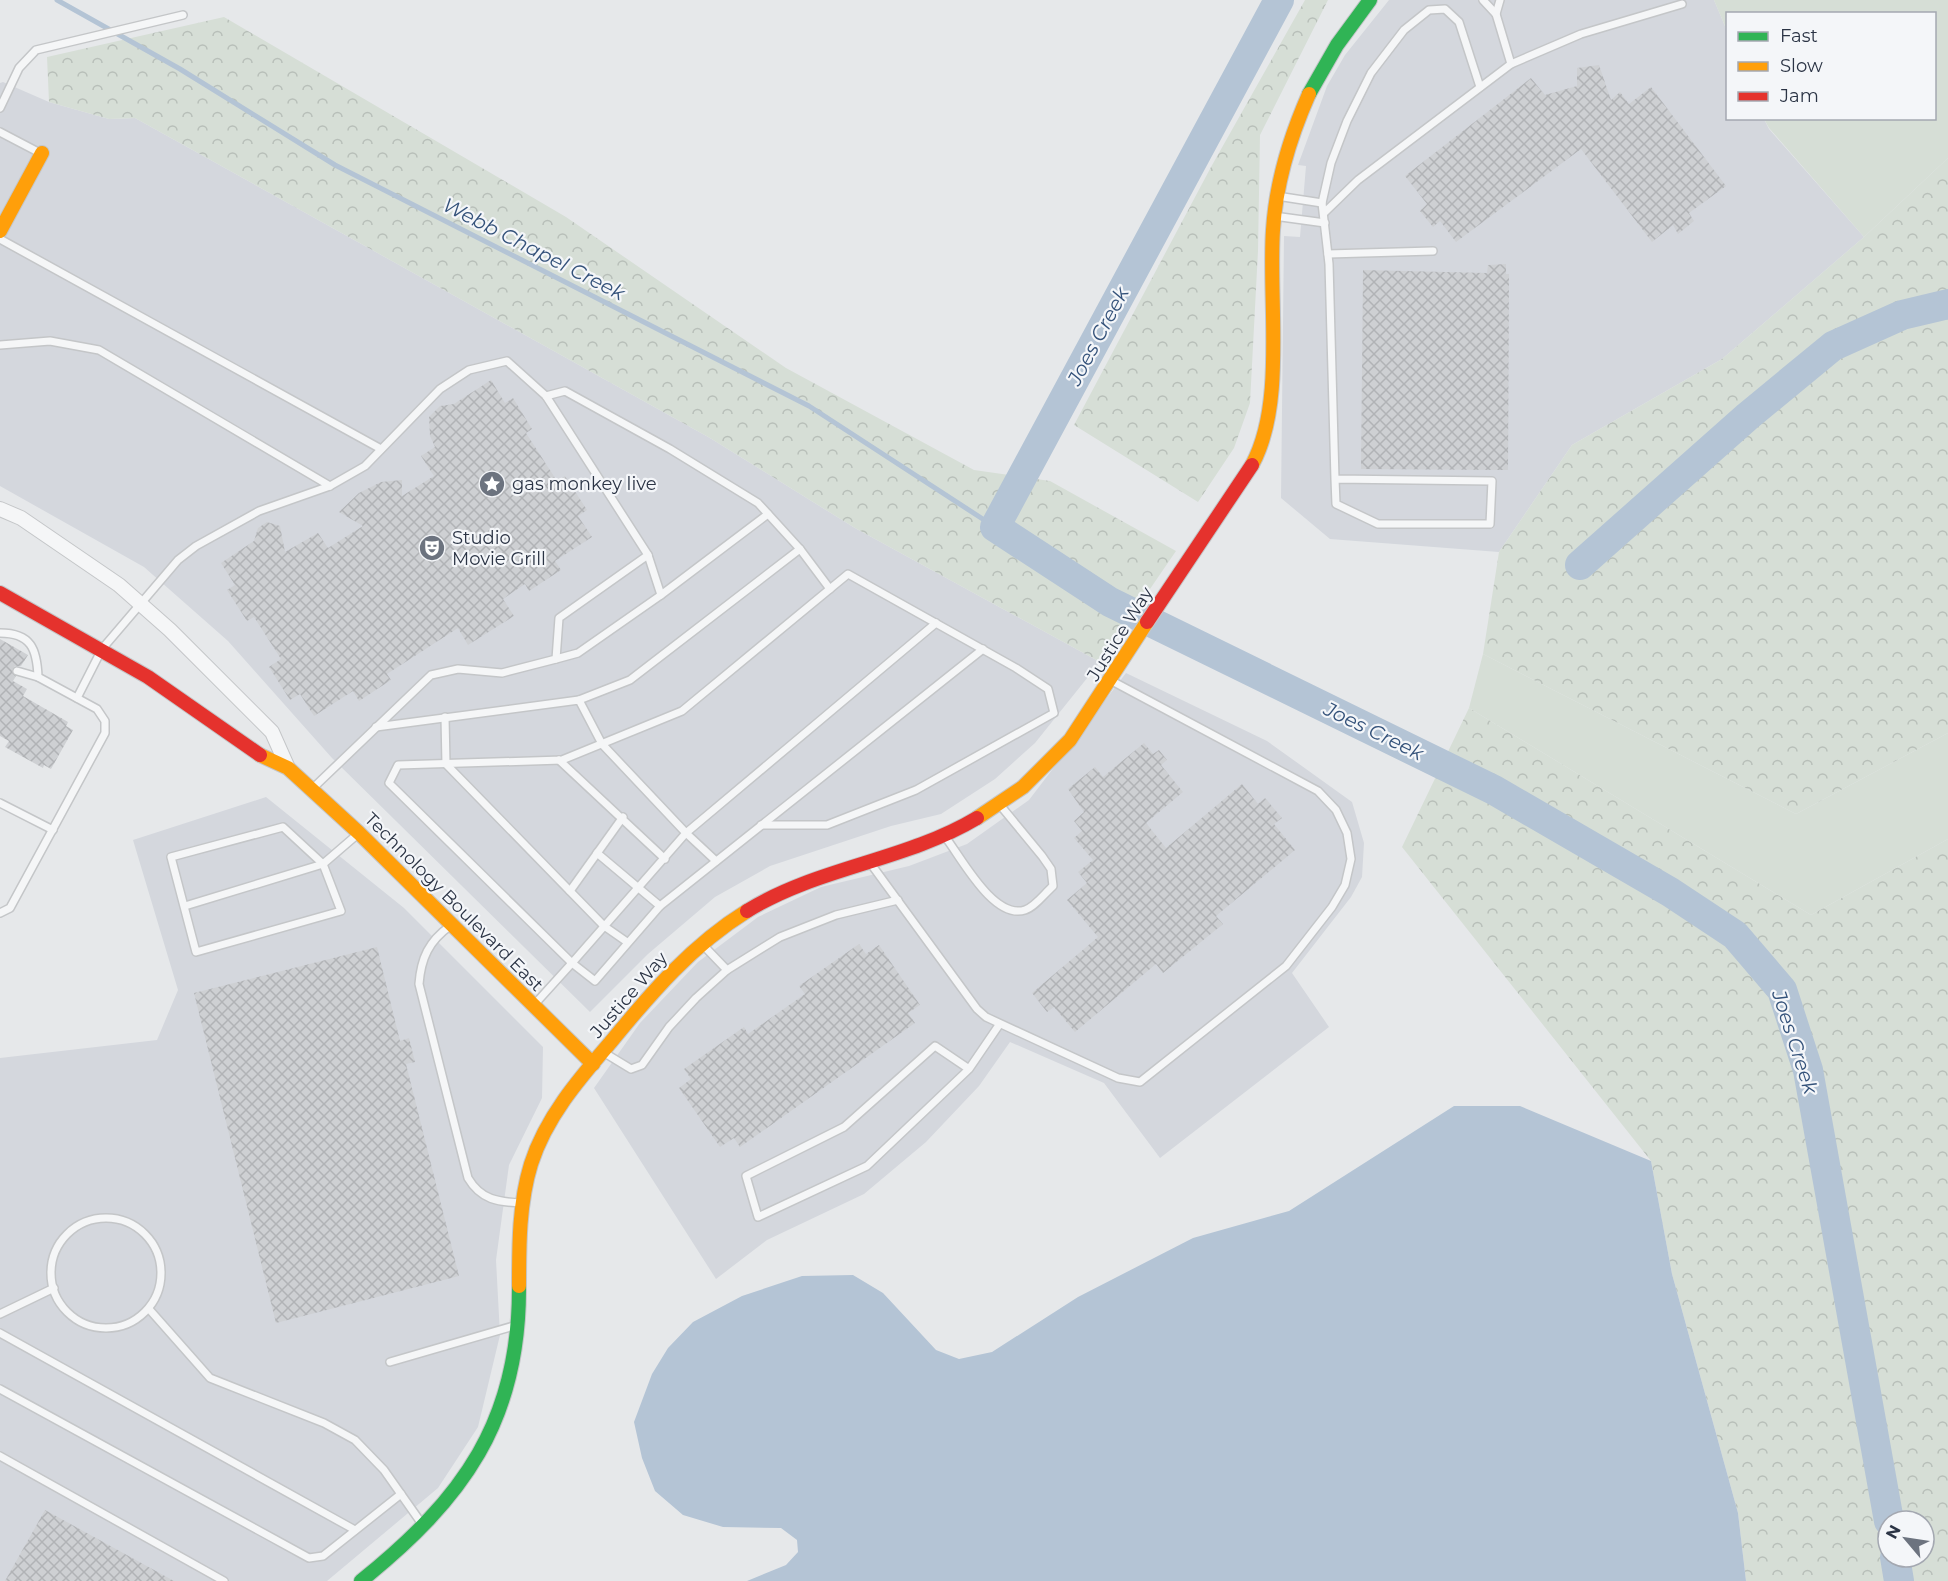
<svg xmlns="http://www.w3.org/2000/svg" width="1948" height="1581" viewBox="0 0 1948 1581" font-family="Montserrat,sans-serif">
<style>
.built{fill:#d4d7dd}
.green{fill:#d6ded6}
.forest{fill:url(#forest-crowns);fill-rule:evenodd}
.water{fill:#b4c4d5}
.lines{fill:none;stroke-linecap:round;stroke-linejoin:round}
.stream{stroke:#b4c4d5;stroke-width:5}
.river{stroke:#b4c4d5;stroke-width:30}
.building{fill:url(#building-cross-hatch)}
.lane-casing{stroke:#c4c6c8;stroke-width:10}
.street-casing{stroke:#c4c6c8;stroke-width:16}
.fast-casing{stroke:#c4c6c8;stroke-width:16}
.slow-casing{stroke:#c4c6c8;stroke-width:16}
.jam-casing{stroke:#c4c6c8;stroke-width:16}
.lane{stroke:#f5f6f7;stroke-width:7}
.street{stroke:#f5f6f7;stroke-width:14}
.fast{stroke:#30b455;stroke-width:14}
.slow{stroke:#ff9f0a;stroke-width:14}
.jam{stroke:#e5322d;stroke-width:14}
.labels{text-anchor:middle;stroke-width:4.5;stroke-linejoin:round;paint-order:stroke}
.poi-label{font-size:18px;fill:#2b3445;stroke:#f4f6f9;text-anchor:start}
.street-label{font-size:18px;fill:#2b3445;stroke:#f4f6f9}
.water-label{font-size:20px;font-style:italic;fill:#34527a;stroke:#f4f6f9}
</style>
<defs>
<pattern id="forest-crowns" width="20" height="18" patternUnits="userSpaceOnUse" patternTransform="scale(1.5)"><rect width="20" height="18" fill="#d6ded6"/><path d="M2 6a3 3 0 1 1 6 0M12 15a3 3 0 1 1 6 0" fill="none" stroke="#b8bfb9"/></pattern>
<pattern id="building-cross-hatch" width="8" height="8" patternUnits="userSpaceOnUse" patternTransform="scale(1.5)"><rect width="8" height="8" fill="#ced0d3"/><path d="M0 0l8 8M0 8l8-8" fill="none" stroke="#b1b3b6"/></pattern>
</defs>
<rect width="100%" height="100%" fill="#e6e8ea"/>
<g class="built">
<polygon points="1389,0 1714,0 1727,31 1728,118 1764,119 1769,129 1864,237 1722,359 1572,445 1499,552 1330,539 1281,498 1284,236 1300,237 1306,166 1298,165 1327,86 1345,55"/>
<polygon points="3,82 49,102 109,119 135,118 710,438 855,528 1100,662 1035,743 995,779 941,814 891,826 770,866 715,897 648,954 590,1012 332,758 228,641 144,567 0,486 0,83"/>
<polygon points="1126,673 1267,741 1352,802 1364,843 1362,877 1351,897 1292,973 1329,1027 1160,1158 1104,1083 1010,1042 979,1086 926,1142 864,1194 767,1240 716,1279 594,1088 640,1023 698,962 758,917 821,887 909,866 967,844 1029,800"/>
<polygon points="266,797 404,908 543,1047 542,1098 509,1165 496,1260 500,1335 478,1427 438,1488 327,1581 0,1581 0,1058 157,1040 178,990 133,840"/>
</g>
<g class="green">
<polygon points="1714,0 1948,0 1948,158 1864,237 1769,128 1764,119 1934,118 1934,14 1728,14 1727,31"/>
<polygon points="1483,654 1796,814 1948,733 1948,839 1811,915 1469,708"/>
</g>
<g class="forest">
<polygon points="1305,0 1328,0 1260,135 1258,251 1250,403 1234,448 1198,502 1074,425 1211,167"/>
<polygon points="224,17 566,217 786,368 974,470 1050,481 1176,551 1100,662 855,528 710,438 135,118 109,119 49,102 47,57"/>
<polygon points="1948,158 1948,733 1796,814 1483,654 1499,552 1572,445 1722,359 1864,237"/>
<path d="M1469 708 1811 915 1948 839V1581H1746L1738 1513 1672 1274 1651 1161 1402 847ZM1888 1521H1924V1557H1888Z"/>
</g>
<polygon class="water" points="1454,1106 1520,1106 1651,1161 1672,1274 1738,1513 1746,1581 747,1581 786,1565 798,1552 797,1540 781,1528 723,1527 683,1515 655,1491 642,1458 634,1422 652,1374 668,1348 693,1322 742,1296 802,1276 853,1275 883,1293 936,1350 959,1359 992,1352 1078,1297 1193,1238 1289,1211"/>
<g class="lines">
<polyline class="stream" points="57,0 180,69 335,165 809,406 995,527"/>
<g class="river">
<polyline points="1279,0 995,527 1110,602 1494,790 1670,892 1735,935 1782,990 1808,1070 1889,1521"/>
<polyline points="1580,565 1748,416 1833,346 1902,315 1948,304"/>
<polyline points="1895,1557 1899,1581"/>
</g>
</g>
<g class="building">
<polygon points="1599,65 1611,100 1620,92 1629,104 1651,87 1726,186 1689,213 1694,221 1678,234 1673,225 1652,242 1581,149 1456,242 1440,221 1433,227 1420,211 1427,204 1405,176 1531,78 1545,95 1577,86 1577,68"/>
<polygon points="1506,264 1506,274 1509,274 1508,470 1361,469 1363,270 1487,273 1488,265"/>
<polygon points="491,380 505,403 513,398 532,429 526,433 557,481 565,476 587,510 578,516 592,537 555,561 561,570 529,591 525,584 503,599 514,616 468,645 458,628 387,674 391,680 359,701 353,691 314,716 300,694 290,700 269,667 281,659 254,617 247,621 227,590 235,585 221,563 254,541 258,528 267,522 280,526 285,552 318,533 328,548 363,526 339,512 359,493 381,482 402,480 402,496 434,476 421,456 435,447 430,436 429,417 440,406 454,404"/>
<polygon points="0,639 28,655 21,666 15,666 12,670 16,676 13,681 27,689 23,696 68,722 66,726 73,730 51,769 44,765 43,768 5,747 9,741 0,736"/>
<polygon points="1144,743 1153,754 1159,750 1167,760 1161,765 1183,792 1146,823 1166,848 1242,784 1258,804 1265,798 1282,818 1274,824 1295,850 1216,916 1223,924 1163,973 1156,964 1075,1032 1054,1007 1047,1012 1032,993 1098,937 1067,900 1087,883 1078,872 1093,860 1074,838 1082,831 1074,821 1084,812 1068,789 1095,767 1103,777"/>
<polygon points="859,944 866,954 879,945 920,1005 908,1013 915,1023 740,1147 734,1138 720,1147 679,1088 691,1079 684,1069 744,1027 748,1034 805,994 799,986"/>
<polygon points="377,947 400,1041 409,1038 415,1062 406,1064 459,1276 276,1323 194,993"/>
<polygon points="45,1510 174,1581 5,1581"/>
</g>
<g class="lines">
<g class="lane-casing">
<g id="lane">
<polyline points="1496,14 1500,0"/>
<polyline points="1511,64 1581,34 1682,4"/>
<polyline points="0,108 19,68 36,50 183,15"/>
<polyline points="0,132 40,153"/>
<polyline points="1277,196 1322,203"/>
<polyline points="1324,213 1358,180 1511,64 1496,14 1483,0"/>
<polyline points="1274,216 1325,223"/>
<polyline points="0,239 381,449"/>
<polyline points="1328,254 1433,251"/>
<polyline points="0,345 50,341 99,350 330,486"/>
<polyline points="546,396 565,391 670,449 758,503 800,549"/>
<polyline points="1335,479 1336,504 1378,524 1490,524 1492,481 1335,479 1329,264 1322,203 1331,163 1347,121 1371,73 1404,30 1429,10 1445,9 1459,22 1480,87"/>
<polyline points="661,595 768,514"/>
<path d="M0 633C31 633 37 649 38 677L97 709 105 721V733L10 908 0 913"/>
<polyline points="556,659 578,653 661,595 648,555"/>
<polyline points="17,671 38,677"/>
<polyline points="77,698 102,649 178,560 196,546 259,511 330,486 365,466 440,389 469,370 507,361 546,396 648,555 559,618 556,659 502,673 458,669 431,675 312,789"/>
<polyline points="579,700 630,680 800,549 830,589"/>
<polyline points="445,717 446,764 604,926 627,942"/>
<polyline points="376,727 579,700 602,744 686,833 572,963 595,981 660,906 983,649"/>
<polyline points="559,760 665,859"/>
<polyline points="0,803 53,830"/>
<polygon points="283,827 323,864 341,911 196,952 171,857"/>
<path d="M946 838C962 859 994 920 1025 910 1035 907 1045 893 1053 886L1051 869 1042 856 1000 805"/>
<polyline points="597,853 660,906"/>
<polyline points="716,861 686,833 936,623"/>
<polyline points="871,864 977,1009 986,1017 1118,1078 1140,1082 1286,966 1332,907 1345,885 1351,859 1347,833 1336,810 1318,791 1112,681"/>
<polyline points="570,891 623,817"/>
<polyline points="185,906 323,864 359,833"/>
<path d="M450 926C429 941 421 958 419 984L468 1178C481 1200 498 1202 522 1203"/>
<polyline points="703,945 727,970"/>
<polyline points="534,1005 572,963 389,783 398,765 562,760 682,711 848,574 1016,668 1048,689 1054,713 916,790 827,825 761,825"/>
<polyline points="603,1052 631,1069 642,1065 669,1027 696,998 727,970 780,937 836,915 898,900"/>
<polyline points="969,1069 935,1046 844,1127 746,1176 758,1217 867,1166 969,1069 999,1025"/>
<circle cx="106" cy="1273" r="55"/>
<polyline points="149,1309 210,1378 324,1423 355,1440 384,1470 422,1524"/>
<polyline points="0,1314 54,1288"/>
<polyline points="0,1333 355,1530"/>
<polyline points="390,1362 517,1325"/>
<polyline points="0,1389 309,1558 323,1556 401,1494"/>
<polyline points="0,1456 224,1581"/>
</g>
</g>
<g class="street-casing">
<polyline id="street" points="0,509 21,518 119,585 170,630 272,732 288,768"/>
</g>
<g class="fast-casing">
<g id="fast">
<polyline points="1309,94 1337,45 1370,0"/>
<path d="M361 1581C463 1499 520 1421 519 1286"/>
</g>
</g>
<g class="slow-casing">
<g id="slow">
<polyline points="0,231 42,153"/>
<path d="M1252 465C1286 403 1268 300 1273 230 1276 182 1290 137 1309 94"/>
<polyline points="260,755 288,768 359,833 593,1064"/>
<polyline points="977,818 1023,787 1070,740 1147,622"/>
<path d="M519 1286C519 1245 519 1203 531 1164 546 1117 579 1079 610 1043 651 993 692 945 747 911"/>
</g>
</g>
<g class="jam-casing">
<g id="jam">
<polyline points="0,593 148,677 260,755"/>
<polyline points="1147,622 1252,465"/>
<path d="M747 911C818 867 905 861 977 818"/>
</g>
</g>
<use href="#lane" class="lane"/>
<use href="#street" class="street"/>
<use href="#fast" class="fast"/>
<use href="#slow" class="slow"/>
<use href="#jam" class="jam"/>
</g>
<defs>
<g id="sight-disc" transform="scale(1.35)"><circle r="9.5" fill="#6c737f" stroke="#f4f6f9"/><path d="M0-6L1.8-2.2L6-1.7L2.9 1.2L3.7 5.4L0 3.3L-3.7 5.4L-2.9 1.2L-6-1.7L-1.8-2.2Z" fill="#fff"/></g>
<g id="theatre-disc" transform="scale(1.35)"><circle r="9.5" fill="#6c737f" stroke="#f4f6f9"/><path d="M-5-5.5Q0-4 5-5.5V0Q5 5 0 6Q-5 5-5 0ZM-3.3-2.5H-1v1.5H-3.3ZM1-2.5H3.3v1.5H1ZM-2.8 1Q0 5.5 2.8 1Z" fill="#fff"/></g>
</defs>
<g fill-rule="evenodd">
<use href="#sight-disc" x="492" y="484"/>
<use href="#theatre-disc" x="432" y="548"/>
</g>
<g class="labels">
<g class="poi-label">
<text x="512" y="490">gas monkey live</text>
<text x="452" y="544">Studio<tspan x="452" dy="21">Movie Grill</tspan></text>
</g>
<g class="street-label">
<text transform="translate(1120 634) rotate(-58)" y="6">Justice Way</text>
<text transform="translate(454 902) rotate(45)" y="6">Technology Boulevard East</text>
<text transform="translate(629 995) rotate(-49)" y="6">Justice Way</text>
</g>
<g class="water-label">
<text transform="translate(534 249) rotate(27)" y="7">Webb Chapel Creek</text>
<text transform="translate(1098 336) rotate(-62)" y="7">Joes Creek</text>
<text transform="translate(1374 731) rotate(26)" y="7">Joes Creek</text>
<text transform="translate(1795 1042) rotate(72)" y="7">Joes Creek</text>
</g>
</g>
<rect x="1726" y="12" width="210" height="108" fill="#f4f6f9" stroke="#a4a8b1" stroke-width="1.5"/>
<rect x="1738" y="32" width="30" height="9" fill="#30b455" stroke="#a4a8b1" stroke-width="1.5"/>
<text x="1780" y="42" font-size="18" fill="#2b3445">Fast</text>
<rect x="1738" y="62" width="30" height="9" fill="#ff9f0a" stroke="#a4a8b1" stroke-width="1.5"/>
<text x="1780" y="72" font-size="18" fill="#2b3445">Slow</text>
<rect x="1738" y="92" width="30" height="9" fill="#e5322d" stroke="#a4a8b1" stroke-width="1.5"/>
<text x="1780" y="102" font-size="18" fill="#2b3445">Jam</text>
<g transform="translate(1906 1539) rotate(299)"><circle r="28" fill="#f4f6f9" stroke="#a4a8b1" stroke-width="1.5"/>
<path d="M0-4.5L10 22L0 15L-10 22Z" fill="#6c737f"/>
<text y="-9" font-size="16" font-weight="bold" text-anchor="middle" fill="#2b3445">N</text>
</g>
</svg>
